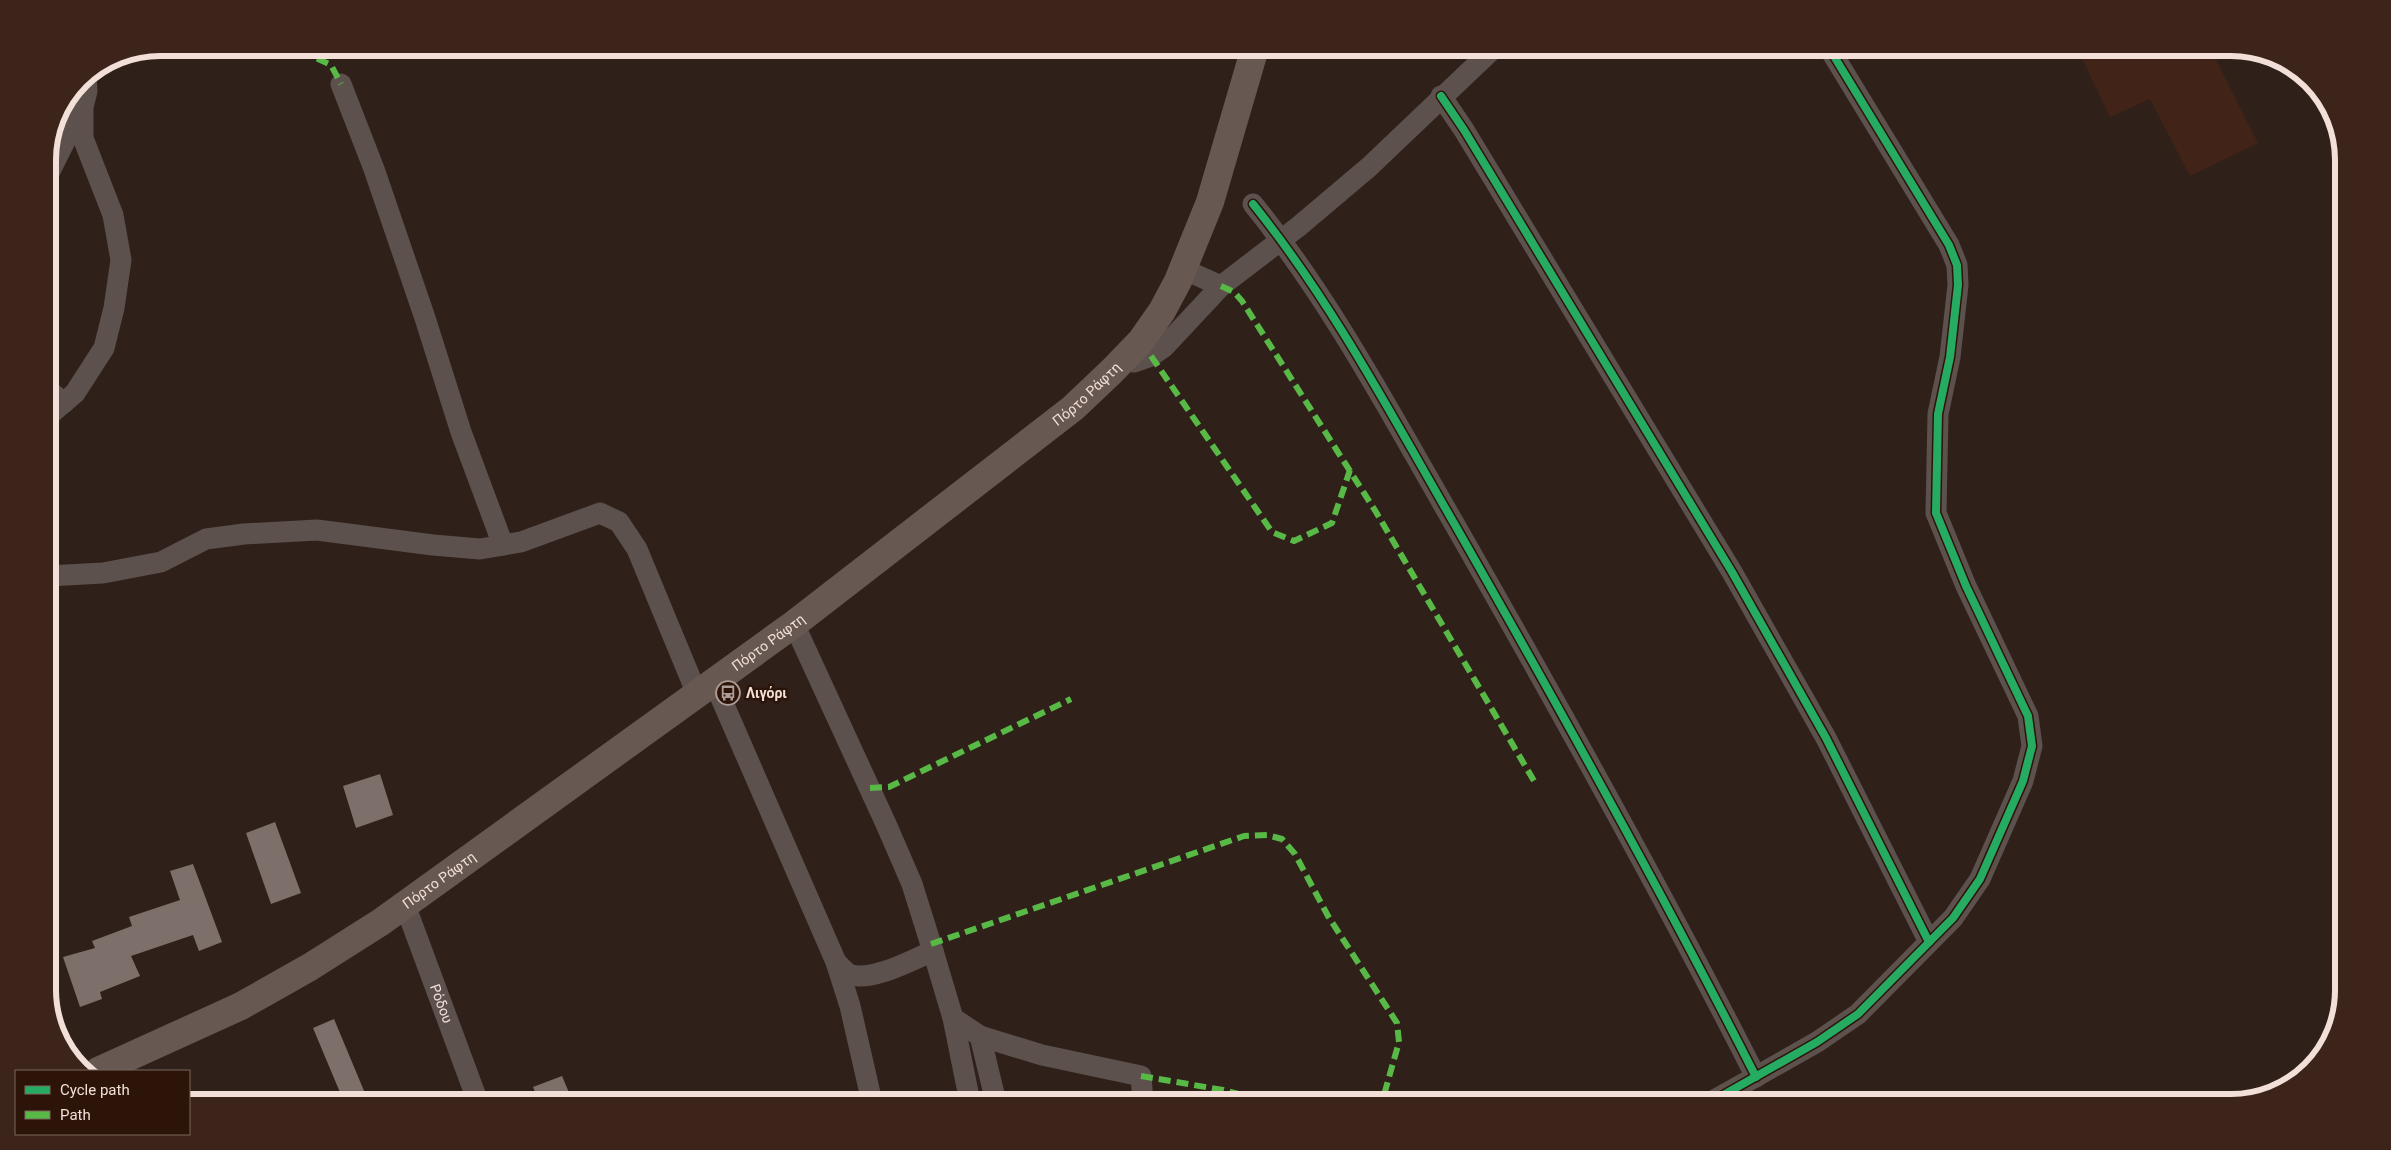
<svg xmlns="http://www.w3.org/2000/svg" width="2391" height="1150" viewBox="0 0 2391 1150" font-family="Roboto,sans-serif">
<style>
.built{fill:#412417}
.building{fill:#7d706a}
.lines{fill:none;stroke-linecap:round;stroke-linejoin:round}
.minor{stroke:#5c514d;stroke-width:21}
.major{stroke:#675852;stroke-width:28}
.quiet{stroke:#58b947;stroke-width:6;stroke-dasharray:12 6;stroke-linecap:butt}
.cycleway-casing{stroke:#2d1409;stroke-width:11}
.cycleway{stroke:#26ab63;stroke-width:8}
.labels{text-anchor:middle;stroke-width:5;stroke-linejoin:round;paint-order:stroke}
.street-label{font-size:14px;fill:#f2e0d8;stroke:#2d1409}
.poi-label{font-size:14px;font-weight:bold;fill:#f2e0d8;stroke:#2d1409;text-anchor:start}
.rim{fill:none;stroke:#f2e0d8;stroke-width:6}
</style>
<rect width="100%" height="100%" fill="#2f211a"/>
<polygon class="built" points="2077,48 2210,48 2258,143 2190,176 2150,99 2110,117"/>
<g class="building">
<polygon points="380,774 393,815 356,828 343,786"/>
<polygon points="275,822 301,893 271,904 246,833"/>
<polygon points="193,864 222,942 199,951 193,935 131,956 140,976 100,992 102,999 80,1007 63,957 95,948 92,941 132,926 129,917 180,900 170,871"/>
<polygon points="334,1019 367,1098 357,1102 344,1102 313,1028"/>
<polygon points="562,1076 573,1102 539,1102 533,1087"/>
</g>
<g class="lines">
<g class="minor">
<polyline points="341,84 374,169 425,318 461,432 503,545"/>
<polyline points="1441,96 1464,130 1732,572 1826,738 1929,942"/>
<polyline points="48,175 81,109"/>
<path d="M1253 204C1332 302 1392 416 1455 525 1559 707 1661 890 1756 1077"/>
<polyline points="1183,269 1221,286"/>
<polyline points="1122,361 1134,362 1151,356 1164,347 1221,286 1298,227 1369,167 1494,48"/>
<polyline points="48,390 64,403"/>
<polyline points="48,416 75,393 104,348 114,308 121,260 113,215 83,138 83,107 87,91 86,76"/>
<polyline points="48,576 103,573 161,562 206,539 244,534 317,530 433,545 480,549 521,542 600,513 619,522 637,549 697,694"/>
<path d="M794 624 886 824 912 884 933 951C912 960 874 981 851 975 846 973 840 966 836 962"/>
<polyline points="714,682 836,962 850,1006 872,1102"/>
<path id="s1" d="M405 905 478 1102"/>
<polyline points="933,951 953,1018 980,1036 1042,1055 1141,1076 1143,1102"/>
<polyline points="953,1018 970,1102"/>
<polyline points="980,1036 996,1102"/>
<polyline points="1711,1102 1817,1042 1858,1014 1953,918 1980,879 2023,781 2032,746 2028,716 1966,586 1936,513 1938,414 1950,357 1958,285 1957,265 1949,245 1829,48"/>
</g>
<path class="major" id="s2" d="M98 1071 241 1006 310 967 381 922 794 624 1073 408 1112 371 1141 341 1162 311 1178 281 1210 202 1255 48"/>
<g class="quiet">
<polyline points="283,48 298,50 331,65 341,84"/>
<polyline points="48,171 49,172"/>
<polyline points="1221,286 1234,292 1242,301 1376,512 1537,786"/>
<polyline points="1151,356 1272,532 1294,541 1332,523 1350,470"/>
<polyline points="870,788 889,787 1071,699"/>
<polyline points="931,944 1244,836 1267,835 1282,839 1295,854 1328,916 1397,1023 1399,1042 1382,1102"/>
<polyline points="1141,1076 1223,1090 1270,1102"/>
</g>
<g class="cycleway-casing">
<g id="cycleway">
<polyline points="1441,96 1464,130 1732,572 1826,738 1929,942"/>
<path d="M1253 204C1332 302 1392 416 1455 525 1559 707 1661 890 1756 1077"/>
<polyline points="1711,1102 1817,1042 1858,1014 1953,918 1980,879 2023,781 2032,746 2028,716 1966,586 1936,513 1938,414 1950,357 1958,285 1957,265 1949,245 1829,48"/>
</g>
</g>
<use href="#cycleway" class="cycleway"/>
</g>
<defs>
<g id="bus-ring" transform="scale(1.25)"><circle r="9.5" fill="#2d1409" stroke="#ae9d96" stroke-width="1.5"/><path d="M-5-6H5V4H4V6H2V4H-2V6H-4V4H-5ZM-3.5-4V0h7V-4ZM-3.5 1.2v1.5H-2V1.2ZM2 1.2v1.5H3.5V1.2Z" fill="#ae9d96"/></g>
</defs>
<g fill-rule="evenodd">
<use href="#bus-ring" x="728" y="693"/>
</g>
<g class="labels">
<g class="street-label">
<text dy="5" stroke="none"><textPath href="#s2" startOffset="1202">Πόρτο Ράφτη</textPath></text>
<text dy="5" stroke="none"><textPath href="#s2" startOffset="798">Πόρτο Ράφτη</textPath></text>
<text dy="5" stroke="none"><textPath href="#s2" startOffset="392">Πόρτο Ράφτη</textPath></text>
<text dy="5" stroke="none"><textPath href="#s1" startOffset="105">Ρόδου</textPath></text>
</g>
<g class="poi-label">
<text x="746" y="698">Λιγόρι</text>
</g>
</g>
<path d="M0 0H2391V1150H0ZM160 56H2231A104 104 0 0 1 2335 160V990A104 104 0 0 1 2231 1094H160A104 104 0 0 1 56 990V160A104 104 0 0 1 160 56Z" fill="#3d241a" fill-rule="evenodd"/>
<path class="rim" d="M160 56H2231A104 104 0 0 1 2335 160V990A104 104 0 0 1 2231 1094H160A104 104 0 0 1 56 990V160A104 104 0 0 1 160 56Z"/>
<rect x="15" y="1070" width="175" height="65" fill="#2d1409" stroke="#7c665c"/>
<rect x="25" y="1086" width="25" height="8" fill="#26ab63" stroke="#7c665c"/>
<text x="60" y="1095" font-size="15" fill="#f2e0d8">Cycle path</text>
<rect x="25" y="1111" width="25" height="8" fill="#58b947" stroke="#7c665c"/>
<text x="60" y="1120" font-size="15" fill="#f2e0d8">Path</text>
</svg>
